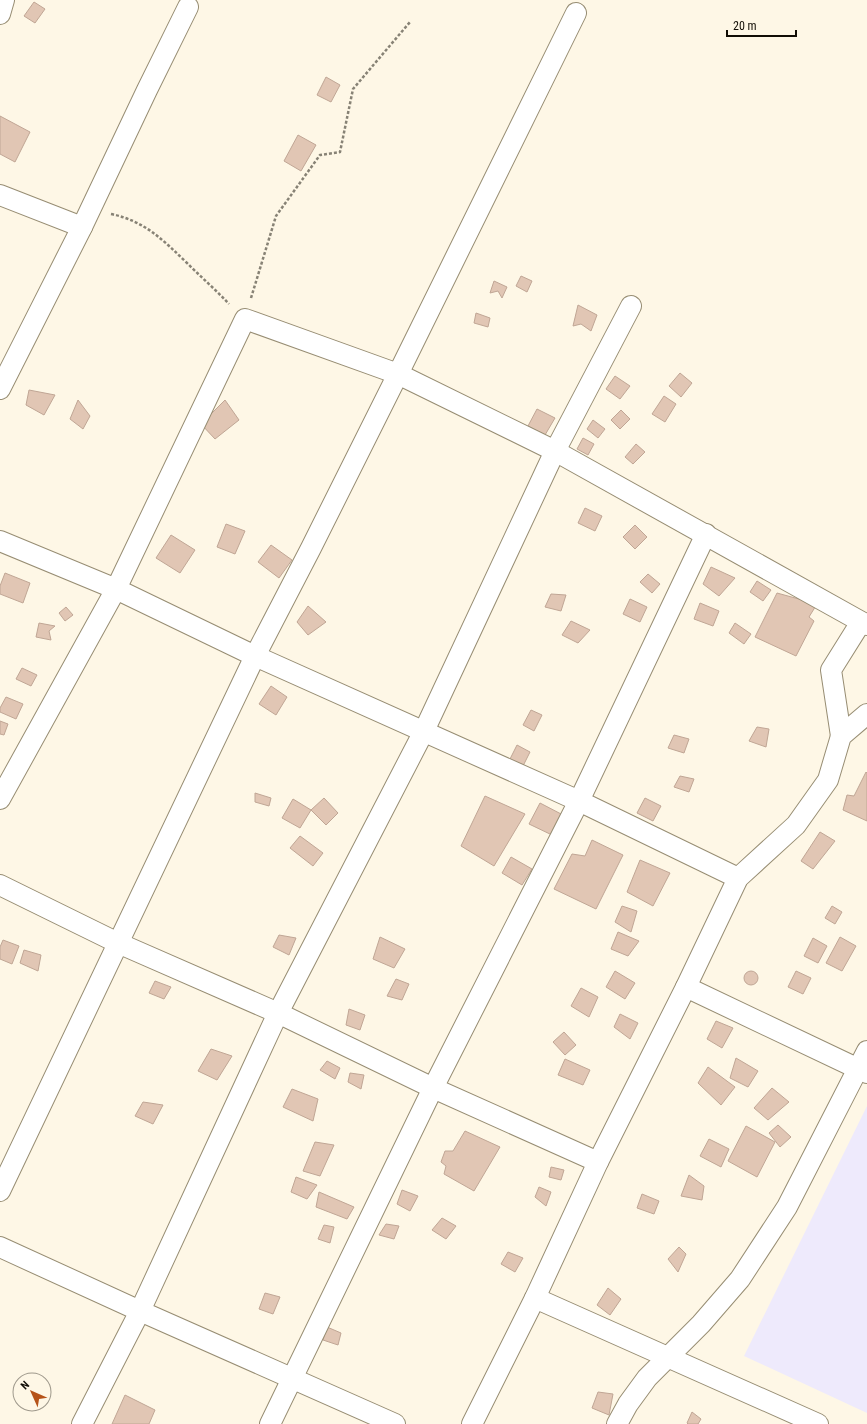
<svg xmlns="http://www.w3.org/2000/svg" width="867" height="1424" viewBox="0 0 867 1424" font-family="'Roboto Condensed',sans-serif">
<style>
.education{fill:#eeeafc}
.building{fill:#e1c6b4;stroke:#c0a695}
.lines{fill:none;stroke-linecap:round;stroke-linejoin:round}
.minor-casing{stroke:#978d73;stroke-width:22}
.path{stroke:#878275;stroke-width:2.5;stroke-dasharray:3 2;stroke-linecap:butt}
.minor{stroke:#fff;stroke-width:20}
</style>
<rect width="100%" height="100%" fill="#fef7e6"/>
<polygon class="education" points="867,1106 867,1413 744,1356"/>
<g class="building">
<polygon points="34,2 45,9 35,23 24,16"/>
<polygon points="326,77 340,85 331,102 317,95"/>
<polygon points="0,116 30,132 15,162 0,154"/>
<polygon points="298,135 316,145 301,171 284,161"/>
<polygon points="521,276 532,281 527,292 516,286"/>
<polygon points="494,281 507,287 502,298 498,291 490,293"/>
<polygon points="578,305 597,315 591,331 581,324 573,326"/>
<polygon points="476,313 490,318 488,327 474,323"/>
<polygon points="680,373 692,383 681,397 669,386"/>
<polygon points="615,376 630,386 620,399 606,389"/>
<polygon points="29,390 55,395 44,415 26,405"/>
<polygon points="664,396 676,404 665,422 652,414"/>
<polygon points="78,400 90,416 83,429 70,419"/>
<polygon points="225,400 239,420 215,439 201,424"/>
<polygon points="537,409 555,418 545,435 528,426"/>
<polygon points="621,410 630,419 620,429 611,420"/>
<polygon points="593,420 605,429 598,438 587,429"/>
<polygon points="583,438 594,444 588,455 577,449"/>
<polygon points="636,444 645,452 633,464 625,457"/>
<polygon points="585,508 602,516 595,531 578,523"/>
<polygon points="226,524 245,531 235,554 217,547"/>
<polygon points="635,525 647,537 635,549 623,537"/>
<polygon points="171,535 195,550 180,573 156,558"/>
<polygon points="271,545 292,560 279,578 258,562"/>
<polygon points="711,567 735,578 719,596 703,584"/>
<polygon points="5,573 30,583 23,603 0,594 0,586"/>
<polygon points="648,574 660,584 652,593 640,582"/>
<polygon points="757,581 771,590 763,601 750,592"/>
<polygon points="777,593 817,604 809,617 814,621 796,656 755,637"/>
<polygon points="551,594 566,595 561,611 545,607"/>
<polygon points="630,599 647,607 640,622 623,614"/>
<polygon points="700,603 719,611 713,626 694,619"/>
<polygon points="308,606 326,622 308,635 297,622"/>
<polygon points="66,607 73,615 65,621 59,613"/>
<polygon points="571,621 590,630 578,643 562,635"/>
<polygon points="39,623 55,626 49,631 51,640 36,637"/>
<polygon points="735,623 751,634 744,644 729,633"/>
<polygon points="22,668 37,675 31,686 16,679"/>
<polygon points="271,686 287,697 276,715 259,704"/>
<polygon points="6,697 23,704 16,719 0,712 0,708"/>
<polygon points="531,710 542,715 534,731 523,725"/>
<polygon points="0,721 8,724 4,735 0,734"/>
<polygon points="757,727 769,729 766,747 749,741"/>
<polygon points="674,735 689,739 684,753 668,748"/>
<polygon points="517,745 530,752 522,768 509,761"/>
<polygon points="866,772 867,773 867,821 843,810 847,795 854,796"/>
<polygon points="680,776 694,779 689,792 674,787"/>
<polygon points="255,793 271,798 269,806 255,802"/>
<polygon points="485,796 525,814 494,866 461,846"/>
<polygon points="324,798 338,813 326,825 311,810"/>
<polygon points="645,798 661,806 653,821 637,813"/>
<polygon points="293,799 311,810 300,828 282,818"/>
<polygon points="540,803 563,815 552,835 529,824"/>
<polygon points="820,832 835,841 813,869 801,861"/>
<polygon points="300,836 323,853 313,866 290,848"/>
<polygon points="592,840 623,855 596,909 554,889 572,854 585,856"/>
<polygon points="511,857 532,869 522,885 502,873"/>
<polygon points="640,860 670,873 653,906 627,892"/>
<polygon points="622,906 637,911 631,932 615,922"/>
<polygon points="832,906 842,912 835,924 825,918"/>
<polygon points="618,932 639,941 628,956 611,949"/>
<polygon points="279,935 296,938 289,955 273,947"/>
<polygon points="380,937 405,949 394,968 373,959"/>
<polygon points="840,937 856,946 842,971 826,963"/>
<polygon points="813,938 827,946 818,963 804,956"/>
<polygon points="3,940 19,946 12,964 0,959 0,947"/>
<polygon points="24,950 41,955 38,971 20,963"/>
<circle cx="751" cy="978" r="7"/>
<polygon points="615,971 635,983 625,999 606,987"/>
<polygon points="796,971 811,978 803,994 788,987"/>
<polygon points="396,979 409,984 402,1000 387,996"/>
<polygon points="155,981 171,987 164,999 149,993"/>
<polygon points="581,988 598,997 589,1017 571,1006"/>
<polygon points="349,1009 365,1015 360,1030 346,1025"/>
<polygon points="620,1014 638,1023 630,1039 614,1027"/>
<polygon points="716,1021 733,1028 722,1048 707,1039"/>
<polygon points="564,1032 576,1045 565,1055 553,1042"/>
<polygon points="211,1049 232,1056 217,1080 198,1071"/>
<polygon points="736,1058 758,1071 748,1087 730,1078"/>
<polygon points="565,1059 590,1070 583,1085 558,1075"/>
<polygon points="327,1061 340,1068 335,1079 320,1070"/>
<polygon points="708,1067 735,1087 721,1105 698,1083"/>
<polygon points="350,1073 364,1075 361,1089 348,1082"/>
<polygon points="772,1088 789,1102 768,1120 754,1108"/>
<polygon points="292,1089 318,1099 313,1121 283,1107"/>
<polygon points="143,1102 163,1105 153,1124 135,1116"/>
<polygon points="778,1125 791,1137 780,1147 769,1133"/>
<polygon points="746,1126 775,1142 757,1177 728,1161"/>
<polygon points="465,1131 500,1147 474,1191 444,1174 446,1166 441,1162 445,1151 453,1151"/>
<polygon points="709,1139 729,1149 721,1167 700,1156"/>
<polygon points="315,1142 334,1145 320,1176 303,1171"/>
<polygon points="551,1167 564,1170 561,1180 549,1177"/>
<polygon points="689,1175 704,1186 702,1200 681,1196"/>
<polygon points="296,1177 317,1185 307,1199 291,1192"/>
<polygon points="539,1187 551,1192 546,1206 535,1197"/>
<polygon points="402,1190 418,1196 410,1211 397,1204"/>
<polygon points="319,1192 354,1207 347,1219 316,1207"/>
<polygon points="642,1194 659,1201 654,1214 637,1208"/>
<polygon points="442,1218 456,1226 446,1239 432,1230"/>
<polygon points="386,1224 399,1226 394,1239 379,1235"/>
<polygon points="324,1225 334,1227 330,1243 318,1239"/>
<polygon points="679,1247 686,1254 678,1272 668,1259"/>
<polygon points="508,1252 523,1258 515,1272 501,1264"/>
<polygon points="608,1288 621,1299 610,1315 597,1305"/>
<polygon points="265,1293 280,1297 273,1314 259,1309"/>
<polygon points="327,1327 341,1333 338,1345 323,1340"/>
<polygon points="598,1392 613,1394 609,1415 592,1408"/>
<polygon points="125,1395 155,1410 149,1424 112,1424"/>
<polygon points="692,1412 701,1419 698,1424 688,1424 687,1423"/>
</g>
<g class="lines">
<g class="minor-casing">
<g id="minor">
<polyline points="0,14 4,0"/>
<polyline points="0,195 82,227"/>
<polyline points="0,389 82,227 147,90 188,7"/>
<polyline points="0,541 116,589 255,656 579,801 738,878"/>
<polyline points="841,736 831,670 861,622"/>
<polyline points="0,799 116,589 245,319 398,374 555,451 867,625"/>
<polyline points="0,885 118,943 278,1013 433,1088 598,1162"/>
<polyline points="686,987 867,1073"/>
<polyline points="0,1191 255,656 311,548 398,374 576,13"/>
<polyline points="0,1247 140,1311 395,1424"/>
<polyline points="535,1298 818,1424"/>
<polyline points="82,1424 140,1311 278,1013 424,731 555,451 631,306"/>
<polyline points="270,1424 433,1088 579,801 706,534"/>
<polyline points="472,1424 535,1298 598,1162 686,987 738,878 796,825 828,780 841,736 867,714"/>
<polyline points="617,1424 628,1404 647,1378 701,1324 740,1279 787,1207 867,1051"/>
</g>
</g>
<g class="path">
<path d="M111 214C145 221 163 240 187 263 201 277 216 290 229 304"/>
<polyline points="251,298 276,216 320,155 340,152 353,89 410,22"/>
</g>
<use href="#minor" class="minor"/>
</g>
<g transform="translate(32 1392) rotate(315)"><circle r="19" fill="#fef7e6" stroke="#9f998c"/>
<path d="M0-3L7 15L0 10L-7 15Z" fill="#b65319"/>
<text y="-6" font-size="11" font-weight="bold" text-anchor="middle" fill="#110d05">N</text>
</g>
<path d="M727 30v6h69v-6" fill="none" stroke="#110d05" stroke-width="2"/>
<text x="733" y="30" font-size="12" fill="#110d05" stroke="#fef7e6" stroke-width="3" paint-order="stroke">20 m</text>
</svg>
